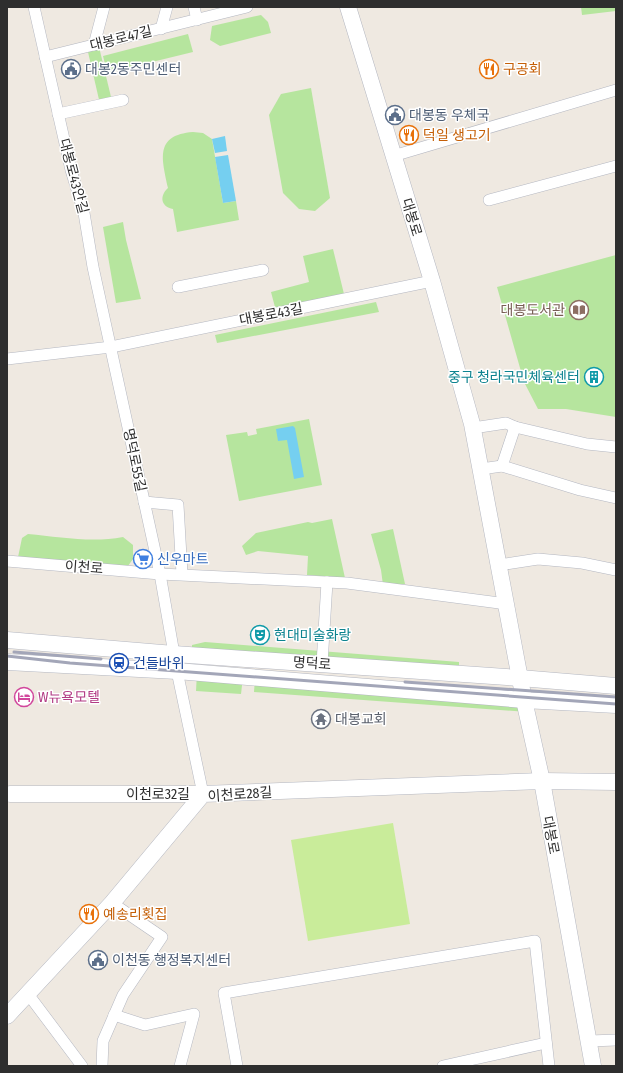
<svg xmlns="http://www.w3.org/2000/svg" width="623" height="1073" viewBox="0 0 623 1073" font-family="'Fira Sans Condensed','Noto Sans KR',sans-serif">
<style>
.green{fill:#b6e59e}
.pitch{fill:#c9ec9a}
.water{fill:#75cff0}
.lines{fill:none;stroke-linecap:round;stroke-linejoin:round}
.street-casing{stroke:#b4b7c1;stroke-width:12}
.secondary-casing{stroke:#b4b7c1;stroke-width:17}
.street{stroke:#fff;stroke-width:11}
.secondary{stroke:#fff;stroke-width:16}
.rail{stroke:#a3a6b8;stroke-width:3}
.labels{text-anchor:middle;stroke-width:3;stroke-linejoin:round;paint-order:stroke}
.street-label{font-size:14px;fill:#2e2e2e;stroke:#fff}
.service-label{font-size:14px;fill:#4e5e75;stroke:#fff;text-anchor:start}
.food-label{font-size:14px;fill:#c56008;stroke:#fff;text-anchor:start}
.education-label{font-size:14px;fill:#785e54;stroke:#fff;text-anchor:end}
.culture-label{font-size:14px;fill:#0d838f;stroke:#fff;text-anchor:end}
.shop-label{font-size:14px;fill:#366cbe;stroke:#fff;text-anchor:start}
.transit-label{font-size:14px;fill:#164399;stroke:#fff;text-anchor:start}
.hotel-label{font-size:14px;fill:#b23c85;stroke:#fff;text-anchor:start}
.worship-label{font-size:14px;fill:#5b616d;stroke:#fff;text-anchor:start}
</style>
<rect width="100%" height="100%" fill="#efe9e1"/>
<g class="green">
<polygon points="581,7 616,7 616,11 582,15"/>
<polygon points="261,15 268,22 271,33 220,46 210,40 212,26"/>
<polygon points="188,34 193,52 111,72 106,68 103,56"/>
<polygon points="88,48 99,48 100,51 111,97 111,101 100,104 88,52"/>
<polygon points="311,88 330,198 315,211 299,209 283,193 269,115 281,94"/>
<path d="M193 132 203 133 212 139 223 203 236 201 239 220 177 232 173 209C161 207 159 196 168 188 162 159 154 135 193 132Z"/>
<polygon points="123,222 126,240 141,299 116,303 103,227"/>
<polygon points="333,249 344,294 276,311 271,292 309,282 303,256"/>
<polygon points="616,255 616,417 566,409 538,409 524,382 497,287"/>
<polygon points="376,302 379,312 217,343 215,335"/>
<polygon points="309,419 322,485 239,501 226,435 247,432 248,436 257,434 256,429"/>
<polygon points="332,519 345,578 307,575 308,556 258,551 246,555 242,546 256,533 308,522 312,523"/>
<polygon points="393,529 405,584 383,585 381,570 371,534"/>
<path d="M28 534C60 537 92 543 123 537L133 545V559L125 570 17 562 22 538Z"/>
<polygon points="205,642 459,662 459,674 192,655 192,645"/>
<polygon points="197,673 243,677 241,694 196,691"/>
<polygon points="255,678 524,700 527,712 254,692"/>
</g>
<polygon class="pitch" points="393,823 410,924 308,941 291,840"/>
<g class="water">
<polygon points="225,136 227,151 215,153 212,139"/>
<polygon points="228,155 236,201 223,203 215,157"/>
<polygon points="293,426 295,428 304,477 294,479 287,440 278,441 276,429"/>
</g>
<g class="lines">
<g class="street-casing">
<g id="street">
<polyline points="34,7 71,170 84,213 93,267 160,574 177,671 203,794"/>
<polyline points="194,7 197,20"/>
<polyline points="161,29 167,7"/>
<polyline points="94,45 104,7"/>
<polyline points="45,57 247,7"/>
<polyline points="58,114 123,100"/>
<polyline points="393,156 616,90"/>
<polyline points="489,200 616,166"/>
<polyline points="178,287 263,270"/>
<polyline points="7,359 111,347 432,281"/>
<polyline points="473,428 506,423 515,427 587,444 616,447"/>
<polyline points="502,466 515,427"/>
<polyline points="481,469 502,466 580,490 616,498"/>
<polyline points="144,502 178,505 182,574"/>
<polyline points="7,561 160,574 347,583 507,604"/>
<polyline points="499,565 538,559 582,563 616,570"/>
<polyline points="322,664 327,582"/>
<polyline points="28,994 82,1066"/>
<polyline points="114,1015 145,1025 194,1014 180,1066"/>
<polyline points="590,1041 616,1040"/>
<polyline points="102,1066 103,1041 123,995 162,937 112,903"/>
<polyline points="237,1066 224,993 535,941 549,1066"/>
<polyline points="443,1066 546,1043"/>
</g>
</g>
<g class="secondary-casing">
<g id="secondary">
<polyline points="348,7 432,281 472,424 524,700 542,781 593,1066"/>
<polyline points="7,640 174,654 520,678 616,686"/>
<polyline points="7,662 177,671 524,700 616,705"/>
<polyline points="10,794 203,794"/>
<polyline points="7,1016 112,903 203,794 542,781 616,782"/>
</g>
</g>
<use href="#street" class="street"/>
<use href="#secondary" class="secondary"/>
<g class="rail">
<polyline points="14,652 101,659"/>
<polyline points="7,656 70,663 616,704"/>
<polyline points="405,682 616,697"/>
</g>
</g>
<defs>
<g id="civic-ring" transform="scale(1)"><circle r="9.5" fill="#fff" stroke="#5c6f8a" stroke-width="1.5"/><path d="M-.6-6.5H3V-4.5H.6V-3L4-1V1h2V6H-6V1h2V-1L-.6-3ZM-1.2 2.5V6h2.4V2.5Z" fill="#5c6f8a"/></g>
<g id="restaurant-ring" transform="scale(1)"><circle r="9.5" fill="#fff" stroke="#e8710a" stroke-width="1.5"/><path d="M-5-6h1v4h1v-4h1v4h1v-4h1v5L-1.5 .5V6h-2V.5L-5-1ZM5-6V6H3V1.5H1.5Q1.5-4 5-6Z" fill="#e8710a"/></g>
<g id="library-ring" transform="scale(1)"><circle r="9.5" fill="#fff" stroke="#8d6e63" stroke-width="1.5"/><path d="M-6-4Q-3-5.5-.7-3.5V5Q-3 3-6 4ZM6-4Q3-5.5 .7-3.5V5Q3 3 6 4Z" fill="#8d6e63"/></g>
<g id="building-ring" transform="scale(1)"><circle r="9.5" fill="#fff" stroke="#0f9aa8" stroke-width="1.5"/><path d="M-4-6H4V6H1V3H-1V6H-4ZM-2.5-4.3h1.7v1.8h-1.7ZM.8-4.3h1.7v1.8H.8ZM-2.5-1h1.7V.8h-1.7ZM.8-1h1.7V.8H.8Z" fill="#0f9aa8"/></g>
<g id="supermarket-ring" transform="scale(1)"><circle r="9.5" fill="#fff" stroke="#3f7fe0" stroke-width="1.5"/><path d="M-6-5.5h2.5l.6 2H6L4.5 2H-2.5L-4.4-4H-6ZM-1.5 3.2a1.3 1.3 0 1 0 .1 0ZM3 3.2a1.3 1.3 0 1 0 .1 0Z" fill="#3f7fe0"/></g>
<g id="theatre-ring" transform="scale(1)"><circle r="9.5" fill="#fff" stroke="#0f9aa8" stroke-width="1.5"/><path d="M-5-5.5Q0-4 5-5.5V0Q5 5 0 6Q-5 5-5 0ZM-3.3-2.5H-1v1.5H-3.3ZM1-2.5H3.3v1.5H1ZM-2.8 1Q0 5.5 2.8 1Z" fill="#0f9aa8"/></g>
<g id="station-ring" transform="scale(1)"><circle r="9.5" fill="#fff" stroke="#1a4fb4" stroke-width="1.5"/><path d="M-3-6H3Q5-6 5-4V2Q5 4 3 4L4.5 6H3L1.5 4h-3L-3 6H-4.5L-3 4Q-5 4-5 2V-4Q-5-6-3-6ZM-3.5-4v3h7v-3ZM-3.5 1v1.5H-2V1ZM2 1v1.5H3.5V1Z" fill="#1a4fb4"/></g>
<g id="hotel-ring" transform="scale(1)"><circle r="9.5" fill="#fff" stroke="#d1479c" stroke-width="1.5"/><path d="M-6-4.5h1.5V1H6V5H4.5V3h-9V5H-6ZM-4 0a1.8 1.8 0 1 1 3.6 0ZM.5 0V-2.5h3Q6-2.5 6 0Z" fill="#d1479c"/></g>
<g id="temple-ring" transform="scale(1)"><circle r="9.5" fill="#fff" stroke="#6b7280" stroke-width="1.5"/><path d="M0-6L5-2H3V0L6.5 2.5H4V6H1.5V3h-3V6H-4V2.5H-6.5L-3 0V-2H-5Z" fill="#6b7280"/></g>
</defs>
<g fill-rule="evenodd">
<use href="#civic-ring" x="71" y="69"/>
<use href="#restaurant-ring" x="489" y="69"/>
<use href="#civic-ring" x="395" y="115"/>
<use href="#restaurant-ring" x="409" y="135"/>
<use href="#library-ring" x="579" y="310"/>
<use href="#building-ring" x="594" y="377"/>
<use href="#supermarket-ring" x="143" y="559"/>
<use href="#theatre-ring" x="260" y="635"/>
<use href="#station-ring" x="119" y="663"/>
<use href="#hotel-ring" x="24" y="697"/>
<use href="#temple-ring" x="321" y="719"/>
<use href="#restaurant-ring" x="89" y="914"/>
<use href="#civic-ring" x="98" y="960"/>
</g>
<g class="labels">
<g class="street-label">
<text transform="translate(121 38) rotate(-14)" y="5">대봉로47길</text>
<text transform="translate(74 176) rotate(75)" y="5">대봉로43안길</text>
<text transform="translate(412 217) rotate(73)" y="5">대봉로</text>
<text transform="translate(271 314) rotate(-11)" y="5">대봉로43길</text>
<text transform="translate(135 460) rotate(78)" y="5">명덕로55길</text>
<text transform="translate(84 567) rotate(4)" y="5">이천로</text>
<text transform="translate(312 663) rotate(4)" y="5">명덕로</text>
<text x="158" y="799">이천로32길</text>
<text transform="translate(240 794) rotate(-4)" y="5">이천로28길</text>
<text transform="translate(551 835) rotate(79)" y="5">대봉로</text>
</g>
<g class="service-label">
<text x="85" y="74">대봉2동주민센터</text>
<text x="409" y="120">대봉동 우체국</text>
<text x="112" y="965">이천동 행정복지센터</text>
</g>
<g class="food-label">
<text x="503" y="74">구공회</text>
<text x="423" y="140">덕일 생고기</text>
<text x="103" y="919">예송리횟집</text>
</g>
<g class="education-label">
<text x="565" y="315">대봉도서관</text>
</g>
<g class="culture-label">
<text x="580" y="382">중구 청라국민체육센터</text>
<text x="274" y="640" text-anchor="start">현대미술화랑</text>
</g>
<g class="shop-label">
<text x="157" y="564">신우마트</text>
</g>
<g class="transit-label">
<text x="133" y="668">건들바위</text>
</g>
<g class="hotel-label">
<text x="38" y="702">W뉴욕모텔</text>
</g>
<g class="worship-label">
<text x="335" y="724">대봉교회</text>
</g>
</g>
<rect width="623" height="1073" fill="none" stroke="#2e2e2e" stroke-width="16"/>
</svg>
